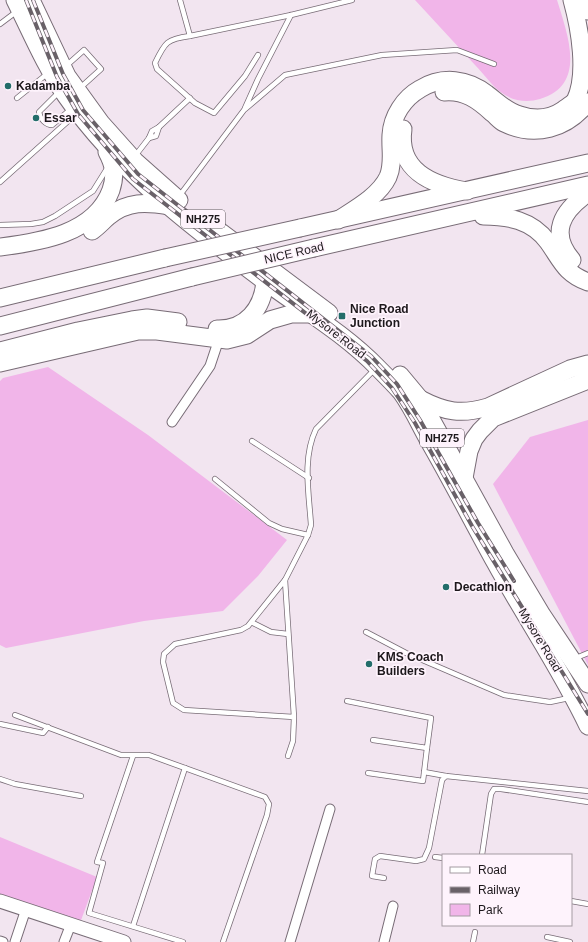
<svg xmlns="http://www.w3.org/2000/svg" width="588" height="942" viewBox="0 0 588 942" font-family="Helvetica,sans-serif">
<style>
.green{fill:#f1b5e9}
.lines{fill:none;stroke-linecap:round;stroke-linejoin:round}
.lane-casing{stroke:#786c76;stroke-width:6}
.street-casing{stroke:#786c76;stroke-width:11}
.secondary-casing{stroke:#786c76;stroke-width:15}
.highway-casing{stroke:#786c76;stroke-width:19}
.lane{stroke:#fff;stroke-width:4.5}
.street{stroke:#fff;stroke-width:9}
.secondary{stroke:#fff;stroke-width:13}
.highway{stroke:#fff;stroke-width:17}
.rail-casing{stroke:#696168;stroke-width:4}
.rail{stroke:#fef3fc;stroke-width:2.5;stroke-dasharray:8;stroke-linecap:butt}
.highway-bridge-casing{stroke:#786c76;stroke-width:19;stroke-linecap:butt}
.highway-bridge{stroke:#fff;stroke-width:17}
.poi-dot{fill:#236d6a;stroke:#fef3fc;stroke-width:1.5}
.labels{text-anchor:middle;stroke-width:3.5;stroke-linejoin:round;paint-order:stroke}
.shield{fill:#fef3fc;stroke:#605a5f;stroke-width:1}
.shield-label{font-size:11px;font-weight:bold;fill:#1d181c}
.poi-label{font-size:12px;font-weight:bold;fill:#1d181c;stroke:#fef3fc;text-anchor:start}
.street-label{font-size:12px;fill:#1d181c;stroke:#fef3fc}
</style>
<rect width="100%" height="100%" fill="#f2e5f0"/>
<g class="green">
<path d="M415 0H557C567 33 588 85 540 99 527 103 513 101 502 93 492 86 484 74 475 65 455 43 435 22 415 0Z"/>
<polygon points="48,367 148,435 287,540 258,576 223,611 144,621 6,648 0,645 0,381 3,378"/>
<polygon points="588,420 588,665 493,484 530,437"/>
<polygon points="0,837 97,877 80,923 0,895"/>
</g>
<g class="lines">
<g class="lane-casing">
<g id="lane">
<polyline points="180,0 190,36 291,15 352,0"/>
<polyline points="0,24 16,12"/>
<path d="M190 36C167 39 165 42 155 63L157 69 195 103 214 113 245 76 258 55"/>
<polyline points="66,66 84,50 101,69 80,88"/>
<path d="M59 92 39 112C40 119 46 125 52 125L71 109"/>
<polyline points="17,98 47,74"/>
<polyline points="245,108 258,79 291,15"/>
<polyline points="159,127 190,98"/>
<polygon points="159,127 156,136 149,138 152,131"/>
<polyline points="135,156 149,138"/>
<polyline points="0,182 76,114"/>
<polyline points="180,195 244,110 285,75 382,55 457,50 494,64"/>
<polyline points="0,225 31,224 43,222 55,216 93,191 108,167"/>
<polyline points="252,441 309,478"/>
<polyline points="215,479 269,523 282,529 308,535"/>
<path d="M285 580 308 535 311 525C309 494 302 458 316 429L375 369"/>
<polyline points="253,623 271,632 288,634"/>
<polyline points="366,632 406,653 504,695 550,702 569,698"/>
<polyline points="576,658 588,653"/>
<polyline points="347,701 431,718 427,748 373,740"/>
<polyline points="15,715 121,755 149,755 265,797 269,804 267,815 223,942"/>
<polyline points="0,724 43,733 48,727"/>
<polyline points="133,756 97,862 103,863 89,913 183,942"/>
<polyline points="288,756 293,741 294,717 285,580 248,626 241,630 175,644 164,654 163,662 173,703 184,710 294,717"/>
<polyline points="424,772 446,776"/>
<polyline points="368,773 423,781 427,748"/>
<polyline points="0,779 15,784 81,796"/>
<polyline points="482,855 491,794 494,789 501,789 588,802"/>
<polyline points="435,857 443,858"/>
<polyline points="384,878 372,876 375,859 380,856 416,861 424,859 429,848 442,780 446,776 588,791"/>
<polyline points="571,901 588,904"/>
<polyline points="133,926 185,768"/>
<polyline points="547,937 570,942"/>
<polyline points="473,942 475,932"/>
</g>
</g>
<g class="street-casing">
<g id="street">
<polyline points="172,422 210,366 219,339"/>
<polyline points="0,941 3,942"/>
<polyline points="15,942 26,909"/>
<polyline points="64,942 71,924"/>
<polyline points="290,942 330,809"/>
<polyline points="384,942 393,906"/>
</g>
</g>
<g class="secondary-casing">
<polyline id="secondary" points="0,901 124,942"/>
</g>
<g class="highway-casing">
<g id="highway">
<path d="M15 0C31 32 45 66 66 96 118 171 193 228 266 282 304 310 345 334 378 368 386 376 394 384 401 392 412 407 420 425 429 441 452 481 473 522 495 562 525 617 561 669 588 726"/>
<polyline points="31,0 67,76 101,123 135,161 179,200"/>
<polyline points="585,0 588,11"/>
<path d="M444 92C464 90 478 100 492 113 496 116 500 121 504 123 535 138 567 129 588 102"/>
<path d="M403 129C397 170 431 185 467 191"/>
<path d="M483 216C508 216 532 220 548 242 561 260 565 274 588 282"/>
<path d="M338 220C355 209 379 196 388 177 394 163 390 150 391 135 392 116 404 98 420 89 443 75 468 79 487 94 498 102 507 112 520 115 535 120 550 119 563 110 567 107 572 104 575 101 588 75 580 29 572 0"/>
<polyline points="206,221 329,313"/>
<polyline points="300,228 588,163"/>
<path d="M92 231C99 226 103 221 109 216 128 201 146 202 169 206"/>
<path d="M0 247C40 242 95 234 111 190 116 175 114 165 107 152"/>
<polyline points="314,248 588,185"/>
<path d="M572 260C549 233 562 211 588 193"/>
<polyline points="0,298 165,258"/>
<polyline points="0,326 192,277"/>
<path d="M217 329C246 330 263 308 265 281"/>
<polyline points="0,351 78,331 132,320 147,318 178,322"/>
<polyline points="0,363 138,331 157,331 227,340 247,335 270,320 291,314 311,314"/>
<polyline points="400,375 420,399 505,553 542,615 588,684"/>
<path d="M420 399C445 412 461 415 488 407L570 369 588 364"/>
<polyline points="464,478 469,451 474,439 480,431 493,418 588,380"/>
</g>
</g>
<use href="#lane" class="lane"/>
<use href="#street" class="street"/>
<use href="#secondary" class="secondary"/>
<use href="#highway" class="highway"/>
<g class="rail-casing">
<g id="rail">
<polyline points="26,0 57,77 78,114 133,179 367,361 392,388 415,423 472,526 588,714"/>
<polyline points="33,0 63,74 83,110 138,174 371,356 397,384 420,420 478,523 514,581"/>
</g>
</g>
<use href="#rail" class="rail"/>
<g class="highway-bridge-casing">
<g id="highway-bridge">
<polyline points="165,258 300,228"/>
<polyline points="192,277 314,248"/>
</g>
</g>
<use href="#highway-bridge" class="highway-bridge"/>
</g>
<g class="poi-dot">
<circle cx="8" cy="86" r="4"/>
<circle cx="36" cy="118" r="4"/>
<rect x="338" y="312" width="8" height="8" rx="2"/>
<circle cx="446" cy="587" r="4"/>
<circle cx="369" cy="664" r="4"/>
</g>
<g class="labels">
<g class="shield">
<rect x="181" y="210" width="44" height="18" rx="3"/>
<rect x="420" y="429" width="44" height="18" rx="3"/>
</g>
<g class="shield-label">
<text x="203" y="223">NH275</text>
<text x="442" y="442">NH275</text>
</g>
<g class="poi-label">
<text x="16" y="90">Kadamba</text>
<text x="44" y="122">Essar</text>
<text x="350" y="313">Nice Road<tspan x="350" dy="14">Junction</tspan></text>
<text x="454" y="591">Decathlon</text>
<text x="377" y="661">KMS Coach<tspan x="377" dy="14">Builders</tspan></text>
</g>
<g class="street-label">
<text transform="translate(294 253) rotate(-13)" y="4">NICE Road</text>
<text transform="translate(336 334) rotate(38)" y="4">Mysore Road</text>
<text transform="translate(540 640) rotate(59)" y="4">Mysore Road</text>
</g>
</g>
<rect x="442" y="854" width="130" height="72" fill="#fef3fc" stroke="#a49ba2"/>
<rect x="450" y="867" width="20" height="6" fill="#ffffff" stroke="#a49ba2"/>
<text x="478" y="874" font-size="12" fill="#1d181c">Road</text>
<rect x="450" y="887" width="20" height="6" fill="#696168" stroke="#a49ba2"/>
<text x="478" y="894" font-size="12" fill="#1d181c">Railway</text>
<rect x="450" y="904" width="20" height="12" fill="#f1b5e9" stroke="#a49ba2"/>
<text x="478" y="914" font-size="12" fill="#1d181c">Park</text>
</svg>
